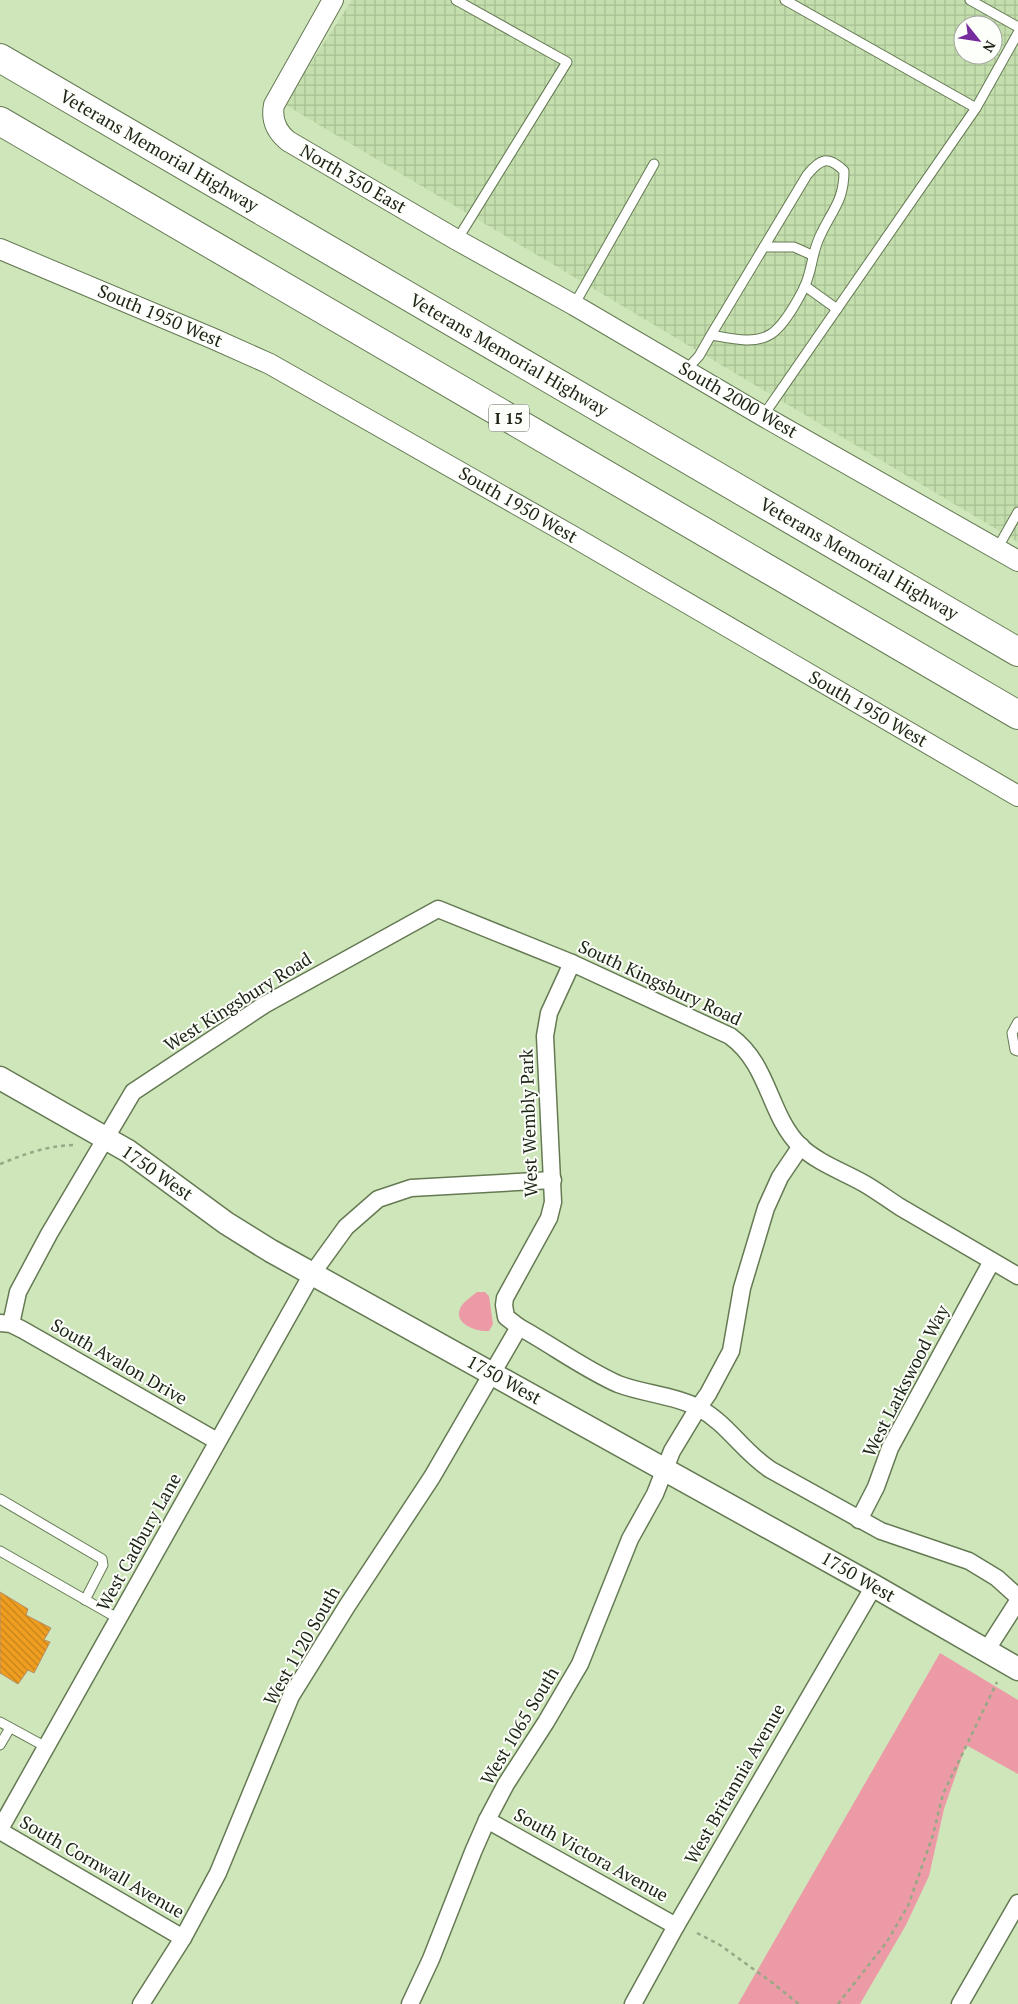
<svg xmlns="http://www.w3.org/2000/svg" width="1018" height="2004" viewBox="0 0 1018 2004" font-family="'PT Serif',serif">
<style>
.industrial{fill:url(#industrial-grid);fill-rule:evenodd}
.park{fill:#ec9ba6}
.building{fill:url(#building-back-hatch);stroke:#b1916d}
.lines{fill:none;stroke-linecap:round;stroke-linejoin:round}
.service-casing{stroke:#657a53;stroke-width:11}
.minor-casing{stroke:#657a53;stroke-width:19}
.tertiary-casing{stroke:#657a53;stroke-width:22}
.secondary-casing{stroke:#657a53;stroke-width:25}
.motorway-casing{stroke:#657a53;stroke-width:30}
.path{stroke:#96a885;stroke-width:2.5;stroke-dasharray:4 4;stroke-linecap:butt}
.service{stroke:#fff;stroke-width:9}
.minor{stroke:#fff;stroke-width:16}
.tertiary{stroke:#fff;stroke-width:20}
.secondary{stroke:#fff;stroke-width:22}
.motorway{stroke:#fff;stroke-width:28}
.labels{text-anchor:middle;stroke-width:4;stroke-linejoin:round;paint-order:stroke}
.shield{fill:#fdfffb;stroke:#606659;stroke-width:1}
.shield-label{font-size:16px;font-weight:bold;fill:#1c2414}
.street-label{font-size:18px;fill:#1c2414;stroke:#fdfffb}
</style>
<defs>
<pattern id="industrial-grid" width="8" height="8" patternUnits="userSpaceOnUse" patternTransform="scale(1.25)"><rect width="8" height="8" fill="#c4dfad"/><path d="M0 4h8M4 0v8" fill="none" stroke="#a8bf94"/></pattern>
<pattern id="building-back-hatch" width="6" height="6" patternUnits="userSpaceOnUse" patternTransform="scale(1.25)"><rect width="6" height="6" fill="#f09e20"/><path d="M-1 5l2 2M0 0l6 6M5-1l2 2" fill="none" stroke="#c2811b"/></pattern>
</defs>
<rect width="100%" height="100%" fill="#cfe6bb"/>
<path class="industrial" d="M352 0H1018V542L284 104ZM963 25H993V55H963Z"/>
<g class="park">
<path d="M477 1292H485L489 1296 493 1324 489 1331C476 1332 450 1323 462 1305 466 1300 472 1296 477 1292Z"/>
<polygon points="940,1653 1018,1700 1018,1774 966,1745 944,1809 929,1876 906,1925 860,2004 738,2004"/>
</g>
<polygon class="building" points="0,1592 28,1609 26,1615 51,1628 44,1640 50,1642 34,1673 28,1670 18,1684 0,1673"/>
<g class="lines">
<g class="service-casing">
<g id="service">
<polyline points="456,0 567,62 457,240"/>
<polyline points="785,0 976,108"/>
<polyline points="970,0 1018,27"/>
<polyline points="764,247 794,247 812,255"/>
<polyline points="805,286 837,309"/>
<polyline points="574,305 654,164"/>
<path d="M686 370 699 356 711 335 807 175C820 159 828 155 844 171 844 200 833 209 821 234 814 247 813 260 809 274 805 290 785 325 771 334 754 345 729 338 711 335"/>
<polyline points="763,416 976,108 1018,33"/>
<polyline points="997,549 1018,512"/>
<polyline points="1018,1022 1012,1033 1015,1050 1018,1051"/>
<polyline points="0,1499 102,1559 103,1565 85,1600"/>
<polyline points="0,1551 119,1619"/>
<polyline points="0,1722 46,1747"/>
<polyline points="0,1745 10,1728"/>
</g>
</g>
<g class="minor-casing">
<g id="minor">
<path d="M572 963 549 1013 545 1036 553 1202 549 1218 505 1298 504 1305 506 1317 519 1327C552 1345 584 1369 618 1384 644 1394 674 1395 699 1408 728 1424 744 1453 771 1470L881 1531 969 1561 997 1578 1018 1597"/>
<polyline points="0,1323 11,1324 23,1330 217,1441"/>
<path d="M11 1324 18 1292 49 1234 133 1092 264 1005 438 909 572 963 730 1036C770 1065 768 1114 800 1146 818 1163 844 1172 865 1184 877 1191 889 1200 900 1207 939 1230 979 1253 1018 1276"/>
<polyline points="859,1520 876,1487 890,1448 992,1261"/>
<polyline points="986,1651 1018,1601"/>
<polyline points="487,1820 676,1926"/>
<polyline points="0,1829 312,1274 346,1227 378,1199 411,1188 553,1180"/>
<polyline points="0,1831 183,1938"/>
<polyline points="141,2004 183,1938 218,1873 291,1696 347,1606 432,1477 519,1327"/>
<polyline points="410,2004 431,1959 473,1852 487,1820 506,1784 546,1722 580,1664 630,1539 655,1494 672,1451 698,1408 708,1394 731,1351 742,1288 766,1208 780,1177 801,1146"/>
<polyline points="633,2004 676,1926 874,1586"/>
<polyline points="960,2004 1018,1903"/>
</g>
</g>
<g class="tertiary-casing">
<g id="tertiary">
<path d="M333 0 274 105C271 120 277 132 288 141L457 240 574 305 763 416 1018 561"/>
<polyline points="0,249 214,339 270,364 574,537 1018,796"/>
</g>
</g>
<g class="secondary-casing">
<polyline id="secondary" points="0,1078 128,1151 226,1223 271,1251 874,1586 1018,1669"/>
</g>
<g class="motorway-casing">
<g id="motorway">
<polyline points="0,58 1018,652"/>
<polyline points="0,121 1018,715"/>
</g>
</g>
<g class="path">
<path d="M0 1164C25 1154 46 1146 73 1145"/>
<polyline points="697,1933 720,1945 770,1981 799,2004"/>
<polyline points="838,2004 886,1943 908,1906 933,1835 943,1794 997,1682"/>
</g>
<use href="#service" class="service"/>
<use href="#minor" class="minor"/>
<use href="#tertiary" class="tertiary"/>
<use href="#secondary" class="secondary"/>
<use href="#motorway" class="motorway"/>
</g>
<g class="labels">
<rect class="shield" x="489" y="404.5" width="40" height="27" rx="4"/>
<g class="shield-label">
<text x="509" y="424">I 15</text>
</g>
<g class="street-label">
<text transform="translate(159 151) rotate(30)" y="6">Veterans Memorial Highway</text>
<text transform="translate(353 179) rotate(30)" y="6">North 350 East</text>
<text transform="translate(160 316) rotate(23)" y="6">South 1950 West</text>
<text transform="translate(509 355) rotate(30)" y="6">Veterans Memorial Highway</text>
<text transform="translate(738 400) rotate(30)" y="6">South 2000 West</text>
<text transform="translate(518 505) rotate(30)" y="6">South 1950 West</text>
<text transform="translate(859 559) rotate(30)" y="6">Veterans Memorial Highway</text>
<text transform="translate(868 709) rotate(30)" y="6">South 1950 West</text>
<text transform="translate(660 983) rotate(25)" y="6">South Kingsbury Road</text>
<text transform="translate(238 1002) rotate(-32)" y="6">West Kingsbury Road</text>
<text transform="translate(529 1123) rotate(-92)" y="6">West Wembly Park</text>
<text transform="translate(157 1173) rotate(35)" y="6">1750 West</text>
<text transform="translate(119 1362) rotate(30)" y="6">South Avalon Drive</text>
<text transform="translate(504 1380) rotate(29)" y="6">1750 West</text>
<text transform="translate(906 1381) rotate(-63)" y="6">West Larkswood Way</text>
<text transform="translate(139 1542) rotate(-61)" y="6">West Cadbury Lane</text>
<text transform="translate(858 1577) rotate(30)" y="6">1750 West</text>
<text transform="translate(302 1646) rotate(-60)" y="6">West 1120 South</text>
<text transform="translate(520 1726) rotate(-59)" y="6">West 1065 South</text>
<text transform="translate(735 1784) rotate(-60)" y="6">West Britannia Avenue</text>
<text transform="translate(591 1855) rotate(29)" y="6">South Victora Avenue</text>
<text transform="translate(102 1867) rotate(30)" y="6">South Cornwall Avenue</text>
</g>
</g>
<g transform="translate(978 40) rotate(120)"><circle r="24" fill="#fdfffb" stroke="#a3a79f"/>
<path d="M0-4L9 19L0 12L-9 19Z" fill="#762b9e"/>
<text y="-8" font-size="14" font-weight="bold" text-anchor="middle" fill="#1c2414">N</text>
</g>
</svg>
